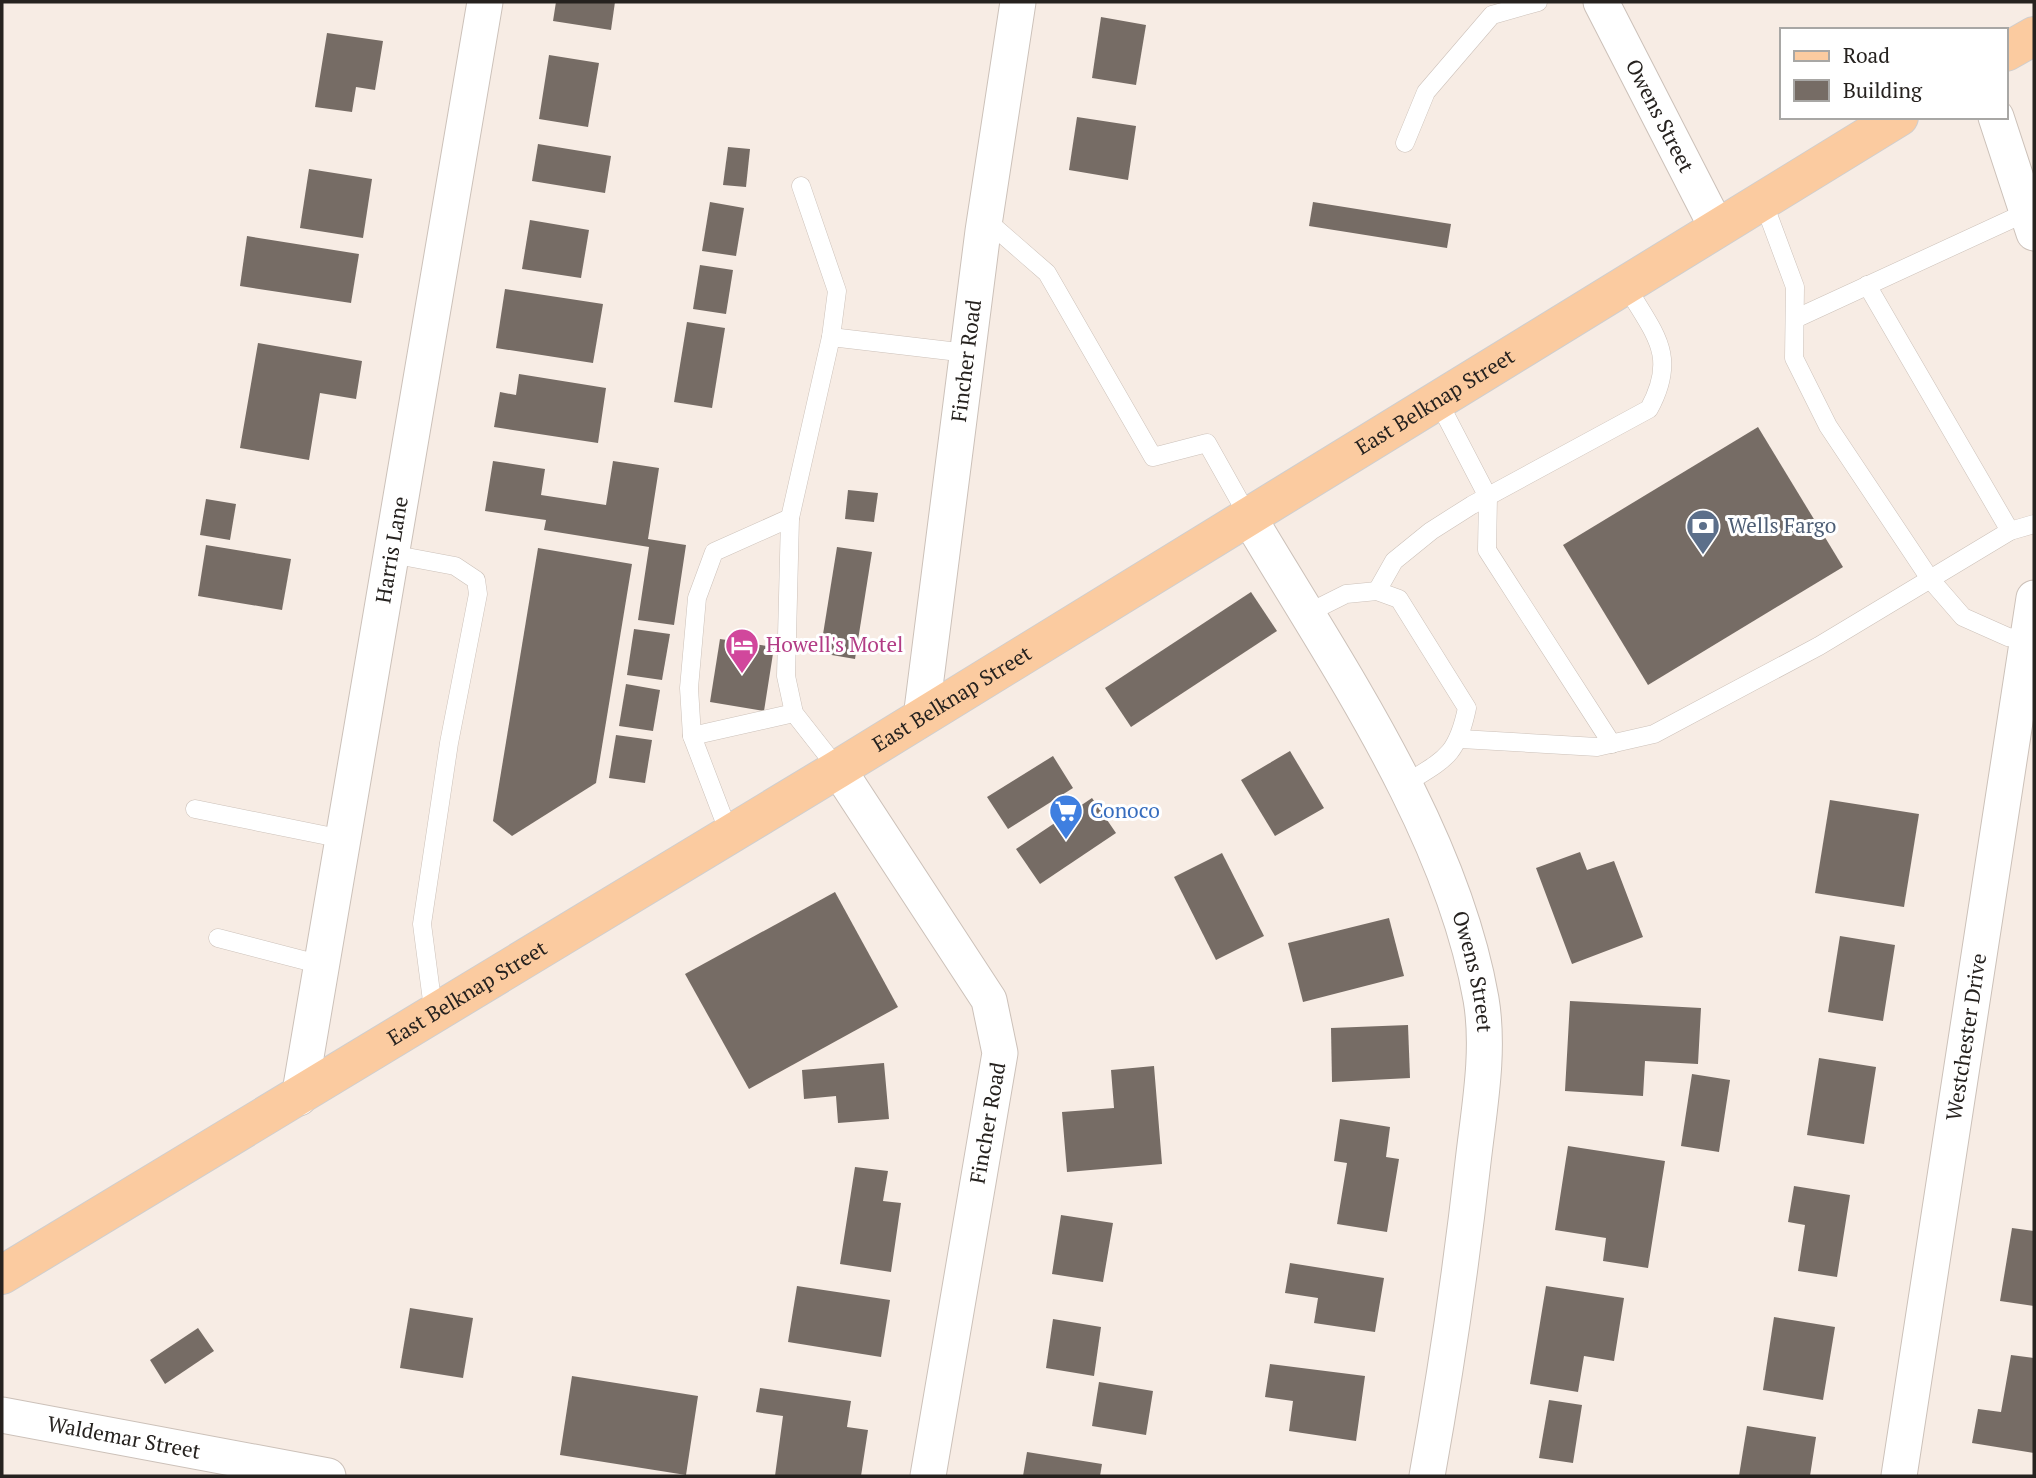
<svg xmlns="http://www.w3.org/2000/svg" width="2036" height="1478" viewBox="0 0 2036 1478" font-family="'PT Serif',serif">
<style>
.building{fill:#766c65}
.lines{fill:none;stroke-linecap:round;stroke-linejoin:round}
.service-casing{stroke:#ccc1b9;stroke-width:19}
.minor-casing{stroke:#ccc1b9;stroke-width:37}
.primary-casing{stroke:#cfcece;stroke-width:40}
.service{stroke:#fff;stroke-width:18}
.minor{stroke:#fff;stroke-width:35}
.primary{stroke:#fbcba0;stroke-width:38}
.labels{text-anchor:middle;stroke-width:6;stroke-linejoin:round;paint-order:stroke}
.street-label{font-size:21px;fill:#26221f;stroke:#fff}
.service-label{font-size:21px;fill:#4e5e75;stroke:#fff;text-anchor:start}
.hotel-label{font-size:21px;fill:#b23c85;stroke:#fff;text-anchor:start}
.shop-label{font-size:21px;fill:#366cbe;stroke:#fff;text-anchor:start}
</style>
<rect width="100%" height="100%" fill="#f7ece4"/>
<g class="building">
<polygon points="556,2 615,2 611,30 553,21"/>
<polygon points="1101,17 1146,25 1136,85 1092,78"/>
<polygon points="327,33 383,41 375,90 356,87 352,112 315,107"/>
<polygon points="549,55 599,63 588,127 539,119"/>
<polygon points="1077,117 1136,126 1128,180 1069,170"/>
<polygon points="538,144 611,156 605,193 532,181"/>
<polygon points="728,147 750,149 746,187 723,185"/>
<polygon points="309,169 372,179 363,238 300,228"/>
<polygon points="710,202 744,208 736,256 702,251"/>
<polygon points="1313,202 1451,224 1447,248 1309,226"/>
<polygon points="530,220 589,230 581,278 522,269"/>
<polygon points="247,236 359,254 351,303 240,286"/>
<polygon points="700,265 733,270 726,314 693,309"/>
<polygon points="505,289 603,304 593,363 496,348"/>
<polygon points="687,322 725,328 712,408 674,402"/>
<polygon points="258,343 362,361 356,399 320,393 309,460 240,448"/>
<polygon points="519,374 606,388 598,443 494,427 500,392 516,395"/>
<polygon points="1758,427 1843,567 1648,685 1563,545"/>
<polygon points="493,461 545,469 541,495 606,505 613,461 659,468 648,539 686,545 674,625 638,620 649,547 544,530 546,520 485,511"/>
<polygon points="848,490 878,493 874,522 845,519"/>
<polygon points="206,499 236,504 230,540 200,535"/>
<polygon points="206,545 291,559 282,610 198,596"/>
<polygon points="837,547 872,552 855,659 820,653"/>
<polygon points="538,548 632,564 596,783 512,836 493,821"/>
<polygon points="1251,592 1277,631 1131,727 1105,688"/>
<polygon points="634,629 670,634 662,680 627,675"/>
<polygon points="720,639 774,647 764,711 710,702"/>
<polygon points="626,684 660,690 653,731 619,726"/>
<polygon points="616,735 652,740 645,783 609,778"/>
<polygon points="1290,751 1324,808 1275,836 1241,780"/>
<polygon points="1053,756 1073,788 1008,829 987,797"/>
<polygon points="1092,798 1116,833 1040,884 1016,849"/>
<polygon points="1830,800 1919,814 1904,907 1815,893"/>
<polygon points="1580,852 1587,870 1614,861 1643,937 1572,964 1536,868"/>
<polygon points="1222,853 1264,936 1216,960 1174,877"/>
<polygon points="835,892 898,1007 749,1089 685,974"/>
<polygon points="1389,918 1404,976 1303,1002 1288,943"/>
<polygon points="1840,936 1895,945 1883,1021 1828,1012"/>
<polygon points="1570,1001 1701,1008 1698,1064 1645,1061 1643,1096 1565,1091"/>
<polygon points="1408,1025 1410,1078 1332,1082 1331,1028"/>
<polygon points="1819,1058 1876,1067 1864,1144 1807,1135"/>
<polygon points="884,1063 889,1119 838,1123 836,1096 804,1099 802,1070"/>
<polygon points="1154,1066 1162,1164 1067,1172 1062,1112 1114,1108 1111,1070"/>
<polygon points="1692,1074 1730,1080 1719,1152 1681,1146"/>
<polygon points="1340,1119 1390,1127 1386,1157 1399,1159 1387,1232 1337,1224 1347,1163 1334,1161"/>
<polygon points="1568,1146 1665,1161 1648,1268 1603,1261 1606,1238 1555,1230"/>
<polygon points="855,1167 888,1171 883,1201 901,1203 891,1272 840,1264"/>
<polygon points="1794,1186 1850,1195 1837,1277 1798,1271 1805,1225 1788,1222"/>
<polygon points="1061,1215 1113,1223 1103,1282 1052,1274"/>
<polygon points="2012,1228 2034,1231 2034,1306 2000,1301"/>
<polygon points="1290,1263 1384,1278 1375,1332 1314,1323 1318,1298 1285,1293"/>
<polygon points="797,1286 890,1300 881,1357 788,1342"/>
<polygon points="1546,1286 1624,1298 1614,1361 1584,1356 1578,1392 1530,1384"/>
<polygon points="410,1308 473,1318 463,1378 400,1368"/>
<polygon points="1774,1317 1835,1327 1823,1400 1763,1390"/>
<polygon points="1053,1319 1101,1327 1094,1376 1046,1368"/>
<polygon points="198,1328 214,1351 165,1384 150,1360"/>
<polygon points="2011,1355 2034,1358 2034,1453 1972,1443 1978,1409 2001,1412"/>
<polygon points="1270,1364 1365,1376 1356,1441 1289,1431 1293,1401 1265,1397"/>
<polygon points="572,1376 698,1396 686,1475 560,1455"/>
<polygon points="1099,1382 1153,1391 1146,1435 1092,1426"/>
<polygon points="760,1388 851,1401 847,1427 868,1430 861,1476 775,1476 783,1416 756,1412"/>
<polygon points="1549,1400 1582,1405 1573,1463 1539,1458"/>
<polygon points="1747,1426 1816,1437 1810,1476 1739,1476"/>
<polygon points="1027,1452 1102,1464 1100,1476 1023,1476"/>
</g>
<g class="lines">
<g class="service-casing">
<g id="service">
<polyline points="1405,143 1426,92 1492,15 1538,2"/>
<polyline points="801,186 837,291 831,337 790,518 786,676 794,713 838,769"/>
<polyline points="1763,201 1795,287 1794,358 1828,426 1930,579 1963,617 2008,637 2028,640"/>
<polyline points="985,219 1047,273 1153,457 1207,443 1248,516"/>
<polyline points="1867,285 2010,531"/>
<polyline points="1797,318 2027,212"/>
<polyline points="831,337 967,353"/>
<polyline points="1437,399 1488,497 1487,550 1612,744"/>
<polyline points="391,554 455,566 476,580 478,594 449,743 422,924 434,1016"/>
<path d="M1377 591 1394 561 1431 531 1472 505 1649 409C1679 354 1653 333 1625 284"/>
<path d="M1306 614 1346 594 1377 591 1399 599 1467 708C1457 756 1445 759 1405 784"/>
<polyline points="692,736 689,688 697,598 714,552 790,518"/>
<polyline points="1461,739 1597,747 1654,734 1819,646 2010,531 2034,524"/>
<polyline points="195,809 343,839"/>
<polyline points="729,833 692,736 794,713"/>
<polyline points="218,938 322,965"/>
</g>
</g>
<g class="minor-casing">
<g id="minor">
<path id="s1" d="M1601 2 1717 228"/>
<polyline points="1996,117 2034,233"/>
<path id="s2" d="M1248 516C1335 663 1451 828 1481 999 1490 1052 1479 1109 1473 1162 1461 1269 1446 1371 1427 1476"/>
<path id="s3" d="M921 718 983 231 1018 2"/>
<polyline points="838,769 989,1000 1000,1053 928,1476"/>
<path id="s4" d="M299 1098 485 2"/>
<path id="s5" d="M2 1415 328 1476"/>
<path id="s6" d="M1899 1476 2034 598"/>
</g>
</g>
<g class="primary-casing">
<g id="primary">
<polyline points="2006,52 2034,36"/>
<path id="s7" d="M2 1275 838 769 1899 117"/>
</g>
</g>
<use href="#service" class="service"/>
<use href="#minor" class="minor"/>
<use href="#primary" class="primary"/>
</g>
<defs>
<g id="bank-pin" transform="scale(1.75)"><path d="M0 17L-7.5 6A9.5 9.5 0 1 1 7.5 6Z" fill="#5c6f8a" stroke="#fff"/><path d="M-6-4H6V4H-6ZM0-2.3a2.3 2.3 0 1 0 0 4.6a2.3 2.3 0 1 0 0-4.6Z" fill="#fff"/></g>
<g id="hotel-pin" transform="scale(1.75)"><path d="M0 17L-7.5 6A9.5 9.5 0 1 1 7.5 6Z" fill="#d1479c" stroke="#fff"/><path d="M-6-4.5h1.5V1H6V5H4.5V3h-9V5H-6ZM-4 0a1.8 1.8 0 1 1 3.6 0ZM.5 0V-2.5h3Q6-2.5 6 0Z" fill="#fff"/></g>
<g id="supermarket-pin" transform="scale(1.75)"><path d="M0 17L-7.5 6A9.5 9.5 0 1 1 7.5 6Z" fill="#3f7fe0" stroke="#fff"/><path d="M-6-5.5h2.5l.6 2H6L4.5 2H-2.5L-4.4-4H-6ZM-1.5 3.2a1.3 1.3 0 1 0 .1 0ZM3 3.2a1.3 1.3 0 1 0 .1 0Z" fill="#fff"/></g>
</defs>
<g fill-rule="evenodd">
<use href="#bank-pin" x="1703" y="526"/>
<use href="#hotel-pin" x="742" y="645"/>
<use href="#supermarket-pin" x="1066" y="811"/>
</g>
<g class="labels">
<g class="street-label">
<text dy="7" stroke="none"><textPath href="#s1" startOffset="128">Owens Street</textPath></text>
<text dy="7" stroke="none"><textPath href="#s3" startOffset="360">Fincher Road</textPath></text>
<text dy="7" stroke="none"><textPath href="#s7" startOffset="1678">East Belknap Street</textPath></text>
<text dy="7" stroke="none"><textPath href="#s4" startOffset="556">Harris Lane</textPath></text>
<text dy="7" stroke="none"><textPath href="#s7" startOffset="1111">East Belknap Street</textPath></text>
<text dy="7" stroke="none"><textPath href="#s2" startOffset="511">Owens Street</textPath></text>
<text dy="7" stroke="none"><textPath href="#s7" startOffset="544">East Belknap Street</textPath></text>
<text dy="7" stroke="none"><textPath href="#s6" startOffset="444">Westchester Drive</textPath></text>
<text transform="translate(988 1123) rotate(-80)" y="7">Fincher Road</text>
<text dy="7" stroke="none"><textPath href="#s5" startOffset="124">Waldemar Street</textPath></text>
</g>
<g class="service-label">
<text x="1728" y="533">Wells Fargo</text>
</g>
<g class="hotel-label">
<text x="766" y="652">Howell's Motel</text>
</g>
<g class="shop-label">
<text x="1090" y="818">Conoco</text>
</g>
</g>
<rect width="2036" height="1478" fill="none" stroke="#26221f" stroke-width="7"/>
<rect x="1780" y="28" width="228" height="91" fill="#ffffff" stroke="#a8a7a5" stroke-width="2"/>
<rect x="1794" y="51" width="35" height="10" fill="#fbcba0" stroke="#a8a7a5" stroke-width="2"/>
<text x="1843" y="63" font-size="21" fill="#26221f">Road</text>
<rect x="1794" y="80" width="35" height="21" fill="#766c65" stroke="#a8a7a5" stroke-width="2"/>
<text x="1843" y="98" font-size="21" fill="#26221f">Building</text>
</svg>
